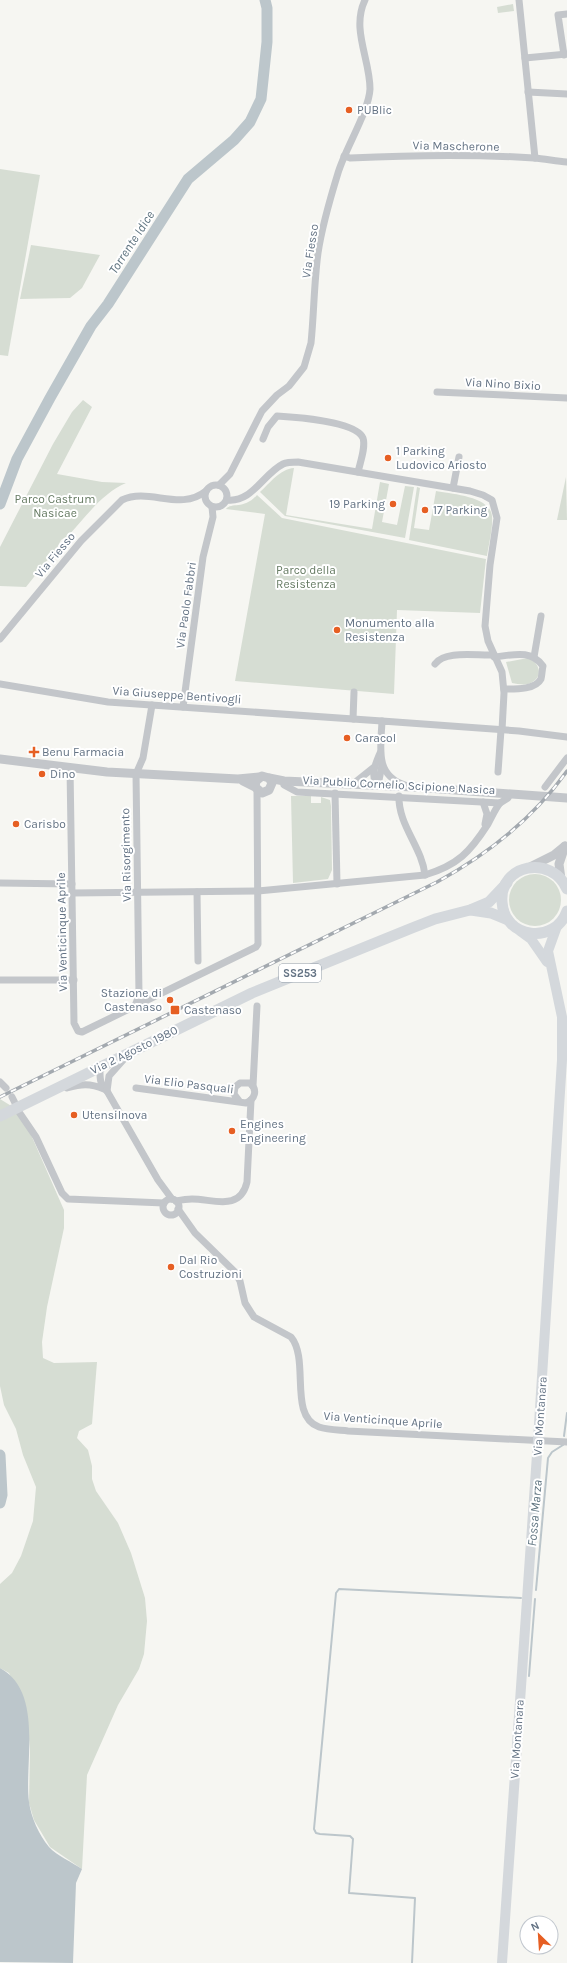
<svg xmlns="http://www.w3.org/2000/svg" width="567" height="1963" viewBox="0 0 567 1963" font-family="Karla,sans-serif">
<style>
.green{fill:#d6ddd3}
.water{fill:#bcc6cb}
.lines{fill:none;stroke-linecap:round;stroke-linejoin:round}
.stream{stroke:#bcc6cb;stroke-width:2}
.river{stroke:#bcc6cb;stroke-width:11}
.minor{stroke:#c3c6ca;stroke-width:7}
.tertiary{stroke:#c3c6ca;stroke-width:9}
.secondary{stroke:#d4d8dc;stroke-width:10}
.primary{stroke:#d4d8dc;stroke-width:11}
.rail-casing{stroke:#a3a9af;stroke-width:3.5}
.rail{stroke:#fff;stroke-width:2;stroke-dasharray:6;stroke-linecap:butt}
.poi-dot{fill:#e65f23;stroke:#fff;stroke-width:1.5}
.labels{text-anchor:middle;stroke-width:4;stroke-linejoin:round;paint-order:stroke}
.shield{fill:#fff;stroke:#929da9;stroke-width:1}
.shield-label{font-size:11px;font-weight:bold;fill:#647384}
.poi-label{font-size:12px;fill:#647384;stroke:#fff;text-anchor:start}
.street-label{font-size:12px;fill:#647384;stroke:#fff}
.park-label{font-size:12px;fill:#667b63;stroke:#fff}
.water-label{font-size:13px;font-style:italic;fill:#607581;stroke:#fff}
</style>
<rect width="100%" height="100%" fill="#f6f6f2"/>
<g class="green">
<polygon points="513,4 514,11 498,13 497,7"/>
<polygon points="0,169 40,175 8,356 0,355"/>
<polygon points="31,245 100,255 82,288 70,298 20,299"/>
<path d="M83 400 92 407 57 474 102 482 126 483C102 493 85 518 68 536L61 540 57 548 26 587 0 586V547L53 444 72 412Z"/>
<path d="M294 468 286 515 372 529 380 482 389 484 382 522 397 525 405 486 414 487 405 538 285 516 260 492C270 483 280 469 294 468Z"/>
<polygon points="566,477 567,520 557,520"/>
<path d="M417 487 420 488 414 528 429 530 436 491C451 494 490 496 492 516 493 528 489 543 487 556L409 540Z"/>
<path d="M257 495 282 518 486 559 480 613 397 610 394 694 235 681 265 514 226 509C232 502 244 510 257 495Z"/>
<path d="M528 658C541 663 544 679 528 684 523 685 517 684 512 683L506 662Z"/>
<polygon points="291,796 311,796 311,803 321,803 321,797 330,800 331,806 332,870 328,879 293,883"/>
<circle cx="535" cy="900" r="26"/>
<polygon points="0,1099 21,1112 64,1210 64,1228 47,1307 42,1342 43,1358 54,1363 97,1362 92,1424 79,1431 77,1438 88,1450 92,1466 92,1479 96,1491 118,1523 131,1553 145,1598 147,1621 144,1654 139,1669 118,1705 87,1775 82,1869 50,1847 34,1820 29,1803 30,1750 27,1715 9,1673 0,1668 0,1584 12,1573 21,1556 33,1521 36,1487 23,1455 16,1429 4,1405 0,1386"/>
</g>
<path class="water" d="M0 1668C44 1692 24 1762 29 1802 31 1817 39 1835 49 1847 57 1856 72 1862 82 1869L76 1883 73 1963 0 1962Z"/>
<g class="lines">
<g class="stream">
<polyline points="564,1436 567,1413"/>
<polyline points="536,1590 548,1458 552,1452 563,1445"/>
<polyline points="529,1676 535,1599"/>
<polyline points="412,1963 415,1898 349,1893 353,1839 350,1836 320,1834 316,1833 314,1829 336,1593 339,1589 521,1598"/>
</g>
<g class="river">
<polyline points="0,504 17,459 50,398 91,326 108,304 188,179 234,140 250,122 261,99 267,42 267,8 265,0"/>
<polyline points="0,1455 2,1495 0,1503"/>
</g>
<g class="minor">
<polyline points="519,0 535,158"/>
<polyline points="564,55 558,15 567,14"/>
<polyline points="525,58 567,54"/>
<polyline points="528,92 567,94"/>
<path d="M344 156 350 158C411 155 473 154 534 158 545 159 556 161 567 162"/>
<polyline points="437,392 567,398"/>
<path d="M263 439 268 427 277 416C294 417 356 421 363 438 366 447 360 463 358 472"/>
<circle cx="216" cy="496" r="11"/>
<path d="M219 485 230 474 262 411 277 395 289 386 304 367 311 343C314 313 314 283 318 253 322 226 330 199 338 173 345 149 369 111 370 89 370 59 351 29 365 0"/>
<polyline points="453,488 459,457"/>
<path d="M227 500C252 503 263 474 283 464 287 462 293 462 298 462L470 491 483 495 492 500 497 518 490 565 485 626 488 641 502 672 504 693 502 730"/>
<path d="M0 639 81 541 122 500C149 487 180 512 206 491"/>
<path d="M494 657C513 655 531 649 543 666 542 670 542 675 541 679 535 690 515 689 504 689"/>
<polyline points="534,657 541,616"/>
<path d="M435 664C445 650 477 656 494 655"/>
<polyline points="0,684 108,702 382,721"/>
<polyline points="183,707 203,557 213,517 212,507"/>
<polyline points="353,719 354,692"/>
<polyline points="70,768 74,1023 78,1031 82,1032 256,947 258,944 257,790"/>
<polyline points="498,772 501,730"/>
<polyline points="353,784 373,768"/>
<polyline points="284,785 297,792 500,803 508,798 510,794"/>
<path d="M376 785C371 773 375 765 380 753"/>
<polyline points="376,785 379,780 382,765"/>
<path d="M405 785C374 775 381 747 382 721L519 731 567 737"/>
<polyline points="545,787 567,758"/>
<polyline points="335,793 337,884"/>
<path d="M399 796C398 825 422 847 425 875"/>
<polyline points="483,802 487,814 485,824"/>
<polyline points="0,883 72,884"/>
<polyline points="197,892 198,961"/>
<path d="M72 893 258 891 425 875C458 865 470 852 488 824 492 817 495 809 500 803"/>
<polyline points="0,980 74,980"/>
<polyline points="135,1006 139,995 136,774 143,758 152,705"/>
<path d="M100 1066C100 1076 99 1085 107 1091L158 1180 172 1199"/>
<polyline points="0,1082 6,1088"/>
<polyline points="253,1086 257,1006"/>
<path d="M67 1088C81 1084 90 1083 104 1089"/>
<path d="M136 1088 246 1103C255 1099 258 1090 250 1083H240L235 1087 234 1094 240 1102"/>
<polyline points="107,1091 109,1076 125,1058"/>
<polyline points="12,1097 15,1103"/>
<polyline points="19,1112 36,1137 62,1193 68,1199 164,1203"/>
<circle cx="171" cy="1207" r="8"/>
<path d="M176 1201C181 1200 186 1199 192 1199 213 1199 240 1212 247 1182L251 1100"/>
<path d="M178 1209 195 1233 235 1272 240 1281 245 1303 254 1317 291 1337C310 1360 288 1416 319 1427 328 1430 339 1430 348 1431L567 1442"/>
</g>
<g class="tertiary">
<polyline points="0,759 107,772 238,779 259,777"/>
<polyline points="269,778 284,781 414,787 567,798"/>
<polyline points="243,781 255,787 262,793 269,790 272,783 269,778 262,776 256,781 255,787"/>
<polyline points="530,867 554,855 565,846"/>
<polyline points="561,879 559,864 565,846"/>
</g>
<g class="secondary">
<polyline points="520,931 531,939 547,962"/>
<polyline points="502,1963 538,1440 562,1060 562,1017 548,951 557,926"/>
</g>
<g class="primary">
<path d="M567 889C552 854 499 864 502 902 504 939 555 945 567 911"/>
<polyline points="471,910 491,913 508,920"/>
<polyline points="0,1116 252,993 412,928 435,919 470,910 489,902 507,883"/>
</g>
<g class="rail-casing">
<path id="rail" d="M0 1097 437 882C488 854 533 819 567 771"/>
</g>
<use href="#rail" class="rail"/>
</g>
<g class="poi-dot">
<circle cx="349" cy="110" r="4"/>
<circle cx="388" cy="458" r="4"/>
<circle cx="393" cy="504" r="4"/>
<circle cx="425" cy="510" r="4"/>
<circle cx="337" cy="630" r="4"/>
<circle cx="347" cy="738" r="4"/>
<path d="M32 746h4v4h4v4h-4v4h-4v-4h-4v-4h4z"/>
<circle cx="42" cy="774" r="4"/>
<circle cx="16" cy="824" r="4"/>
<circle cx="170" cy="1000" r="4"/>
<rect x="170" y="1005" width="10" height="10" rx="2"/>
<circle cx="74" cy="1115" r="4"/>
<circle cx="232" cy="1131" r="4"/>
<circle cx="171" cy="1267" r="4"/>
</g>
<g class="labels">
<rect class="shield" x="279" y="964" width="42" height="18" rx="3"/>
<g class="shield-label">
<text x="300" y="977">SS253</text>
</g>
<g class="poi-label">
<text x="357" y="114">PUBlic</text>
<text x="396" y="455">1 Parking<tspan x="396" dy="14">Ludovico Ariosto</tspan></text>
<text x="385" y="508" text-anchor="end">19 Parking</text>
<text x="433" y="514">17 Parking</text>
<text x="345" y="627">Monumento alla<tspan x="345" dy="14">Resistenza</tspan></text>
<text x="355" y="742">Caracol</text>
<text x="42" y="756">Benu Farmacia</text>
<text x="50" y="778">Dino</text>
<text x="24" y="828">Carisbo</text>
<text x="162" y="997" text-anchor="end">Stazione di<tspan x="162" dy="14">Castenaso</tspan></text>
<text x="184" y="1014">Castenaso</text>
<text x="82" y="1119">Utensilnova</text>
<text x="240" y="1128">Engines<tspan x="240" dy="14">Engineering</tspan></text>
<text x="179" y="1264">Dal Rio<tspan x="179" dy="14">Costruzioni</tspan></text>
</g>
<g class="street-label">
<text transform="translate(456 146) rotate(1)" y="4">Via Mascherone</text>
<text transform="translate(310 251) rotate(-81)" y="4">Via Fiesso</text>
<text transform="translate(503 384) rotate(3)" y="4">Via Nino Bixio</text>
<text transform="translate(55 555) rotate(-50)" y="4">Via Fiesso</text>
<text transform="translate(186 605) rotate(-82)" y="4">Via Paolo Fabbri</text>
<text transform="translate(177 695) rotate(4)" y="4">Via Giuseppe Bentivogli</text>
<text transform="translate(399 785) rotate(3)" y="4">Via Publio Cornelio Scipione Nasica</text>
<text transform="translate(126 855) rotate(-91)" y="4">Via Risorgimento</text>
<text transform="translate(62 932) rotate(-91)" y="4">Via Venticinque Aprile</text>
<text transform="translate(134 1050) rotate(-26)" y="4">Via 2 Agosto 1980</text>
<text transform="translate(189 1084) rotate(7)" y="4">Via Elio Pasquali</text>
<text transform="translate(540 1416) rotate(-86)" y="4">Via Montanara</text>
<text transform="translate(383 1420) rotate(4)" y="4">Via Venticinque Aprile</text>
<text transform="translate(517 1739) rotate(-86)" y="4">Via Montanara</text>
</g>
<g class="park-label">
<text x="55" y="503">Parco Castrum<tspan x="55" dy="14">Nasicae</tspan></text>
<text x="306" y="574">Parco della<tspan x="306" dy="14">Resistenza</tspan></text>
</g>
<g class="water-label">
<text transform="translate(131 242) rotate(-57)" y="5">Torrente Idice</text>
<text transform="translate(534 1513) rotate(-85)" y="5">Fossa Marza</text>
</g>
</g>
<g transform="translate(539 1935) rotate(335)"><circle r="19" fill="#ffffff" stroke="#c1c7ce"/>
<path d="M0-3L7 15L0 10L-7 15Z" fill="#e65f23"/>
<text y="-6" font-size="11" font-weight="bold" text-anchor="middle" fill="#647384">N</text>
</g>
</svg>
